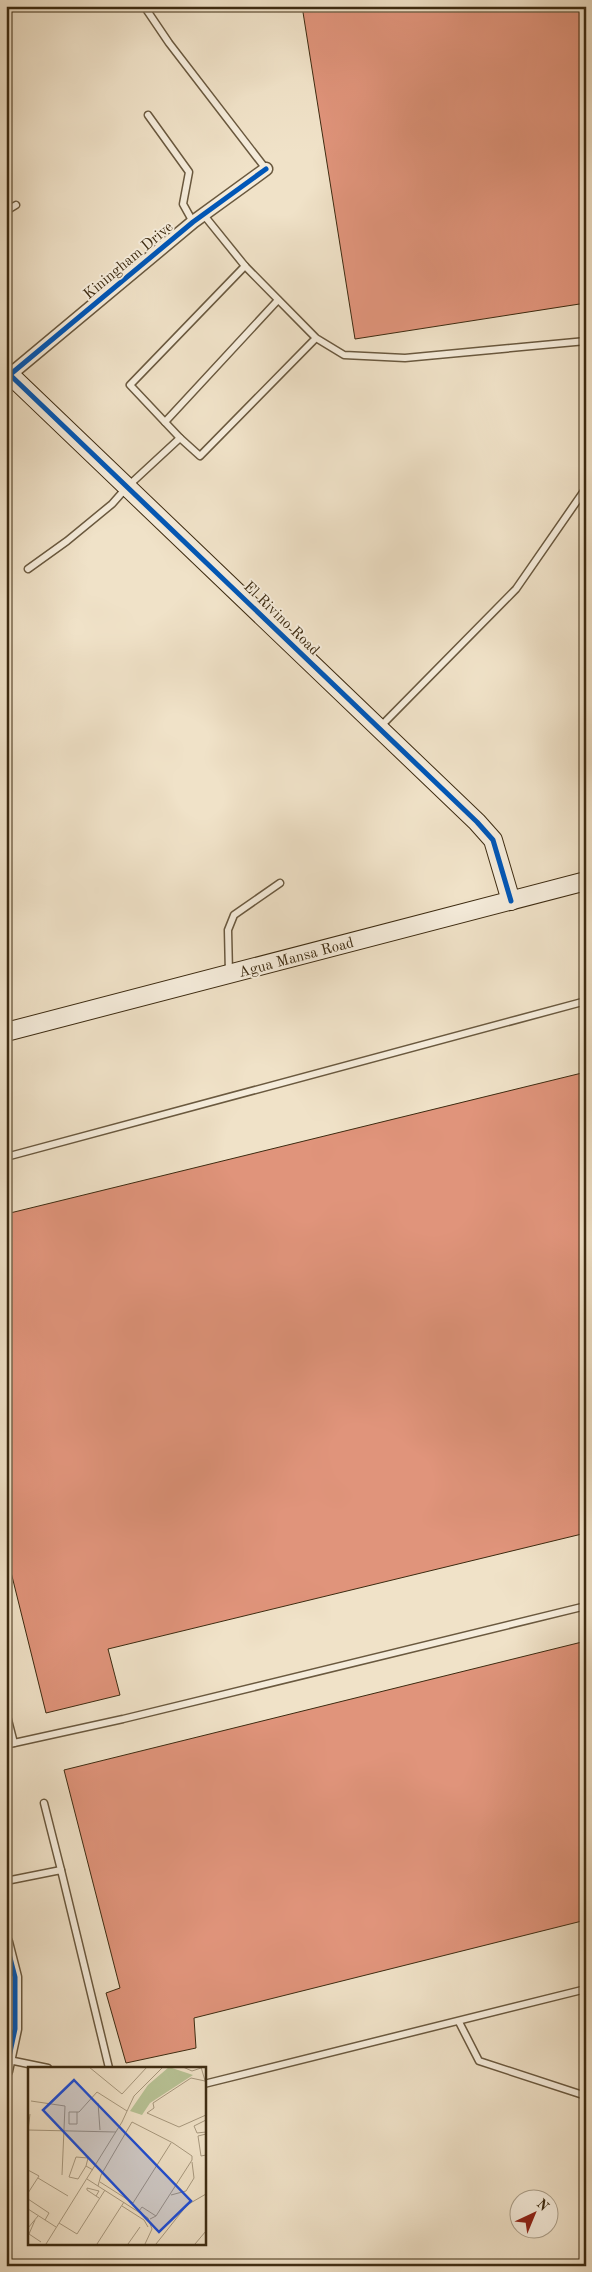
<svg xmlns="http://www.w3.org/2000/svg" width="592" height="2272" viewBox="0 0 592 2272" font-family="'Old Standard TT',serif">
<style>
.building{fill:#e0947b;stroke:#3d2b11}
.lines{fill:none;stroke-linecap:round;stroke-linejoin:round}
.lane-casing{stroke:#6a593f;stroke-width:9}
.street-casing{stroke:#6a593f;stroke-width:15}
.secondary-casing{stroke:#3d2b11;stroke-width:20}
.lane{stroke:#f5ecdb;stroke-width:6}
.street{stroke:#f5ecdb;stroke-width:12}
.secondary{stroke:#f5ecdb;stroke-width:18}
.cycleway-casing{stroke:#f5ecdb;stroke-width:8}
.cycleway{stroke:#0057b8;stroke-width:5}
.labels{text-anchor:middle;stroke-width:4;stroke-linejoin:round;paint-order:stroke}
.street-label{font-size:15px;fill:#3d2b11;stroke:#f5ecdb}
.inset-road{fill:none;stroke:#a8997f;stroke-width:1}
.view{fill:#1d4ed8;fill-opacity:0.15;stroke:#1d4ed8;stroke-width:2.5}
.inset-edge{fill:none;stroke:#3d2b11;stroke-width:2.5}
</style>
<rect width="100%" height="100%" fill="#f0e2c8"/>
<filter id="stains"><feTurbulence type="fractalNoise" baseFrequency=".004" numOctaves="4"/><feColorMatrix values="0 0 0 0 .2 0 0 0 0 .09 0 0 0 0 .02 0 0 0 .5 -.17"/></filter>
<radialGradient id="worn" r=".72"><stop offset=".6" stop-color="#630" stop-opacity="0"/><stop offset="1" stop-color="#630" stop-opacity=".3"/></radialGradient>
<g class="building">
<polygon points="302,6 586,6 586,303 355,339"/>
<polygon points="586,1072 586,1533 108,1649 120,1695 46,1713 6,1552 6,1214"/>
<polygon points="586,1641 586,1920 194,2018 196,2048 126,2063 106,1993 120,1988 64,1770"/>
</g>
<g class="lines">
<g class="lane-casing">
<g id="lane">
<polyline points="144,6 169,43 266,169"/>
<polyline points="148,115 189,172 183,204 193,222"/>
<polyline points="6,211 16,205"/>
<polyline points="203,214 245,266"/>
<polyline points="316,338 200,456 180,438 130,385 245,266 316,338 344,355 405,358 586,341"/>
<polyline points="165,422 278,300"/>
<polyline points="28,569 67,541 112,504 127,487 180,438"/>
<polyline points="380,727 516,589 586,488"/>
<polyline points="229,974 228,930 234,915 280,883"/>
<polyline points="6,1157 586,1001"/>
<polyline points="6,1712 14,1743 6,1745"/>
<polyline points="14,1743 123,1719 586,1606"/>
<polyline points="44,1803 61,1870"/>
<polyline points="6,1881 61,1870 109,2068"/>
<polyline points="459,2022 479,2061 586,2096"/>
<polyline points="9,2060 48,2068"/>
<polyline points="204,2084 586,1989"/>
</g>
</g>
<g class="street-casing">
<g id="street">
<polyline points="6,378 193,222 266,169"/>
<polyline points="6,1942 15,1977 15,2029 6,2071"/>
</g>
</g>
<g class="secondary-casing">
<g id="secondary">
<polyline points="6,371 477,822 493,840 511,901"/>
<polyline points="6,1032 586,881"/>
</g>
</g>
<use href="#lane" class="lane"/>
<use href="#street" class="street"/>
<use href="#secondary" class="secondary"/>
<g class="cycleway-casing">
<g id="cycleway">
<polyline points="6,371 477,822 493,840 511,901"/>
<polyline points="6,378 193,222 266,169"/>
<polyline points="6,1942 15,1977 15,2029 6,2071"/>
</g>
</g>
<use href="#cycleway" class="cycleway"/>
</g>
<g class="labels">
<g class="street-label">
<text transform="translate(128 260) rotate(-40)" y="5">Kiningham Drive</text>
<text transform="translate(282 618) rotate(44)" y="5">El Rivino Road</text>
<text transform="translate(296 957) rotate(-15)" y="5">Agua Mansa Road</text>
</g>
</g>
<g transform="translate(28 2067)">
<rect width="178" height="178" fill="#f0e2c8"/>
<path d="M141 0 165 8 122 36 114 48 102 44 120 18Z" fill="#b8c396"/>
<path class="inset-road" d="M61 0 94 27 119 0M155 0 164 4 176 0M173 0 178 17M177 14 163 11 125 36 126 41 119 46 151 60 178 48M3 34 37 39 34 108M70 36 72 63M49 45V57H41V45H51L69 25 99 44M178 53 166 59 169 66 178 65M0 63 88 65M0 63 2 47M178 67 170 69 173 89 178 88M58 99 50 112 41 110 48 90 60 91 58 99 65 103M0 103 11 109 0 126M10 111 40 129M59 112 120 151 124 162 117 177M72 115 105 136M70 119 73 108 104 55 145 76 164 89V93L128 149M143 128 158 124 166 111 164 95M68 129 71 124 59 121V123L71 131M0 132 21 146 17 153M105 136 143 76M94 139 116 153 120 160M0 142 28 160M111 144 114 140 128 149 122 152M7 153 1 167 13 175M31 156 49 167 77 123M0 161 10 149M18 177 94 55 106 29 135 0M69 177 96 135M100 177 112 160M128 177 159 138 178 127M167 177 178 164"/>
<path class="view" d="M46 13 163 134 131 165 15 43Z"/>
<rect width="178" height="178" class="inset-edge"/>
</g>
<rect width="592" height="2272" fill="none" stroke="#f0e2c8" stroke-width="25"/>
<rect x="8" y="8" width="577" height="2257" fill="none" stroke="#3d2b11" stroke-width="2.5"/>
<rect x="12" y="12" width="567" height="2247" fill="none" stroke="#3d2b11"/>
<g transform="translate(534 2214) rotate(44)"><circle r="24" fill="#f5ecdb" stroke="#ab9f8a"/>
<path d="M0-4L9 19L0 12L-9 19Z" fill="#8f2418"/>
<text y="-8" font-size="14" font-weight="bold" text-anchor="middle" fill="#3d2b11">N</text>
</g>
<rect width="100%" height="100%" filter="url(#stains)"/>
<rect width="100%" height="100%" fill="url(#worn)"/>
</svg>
